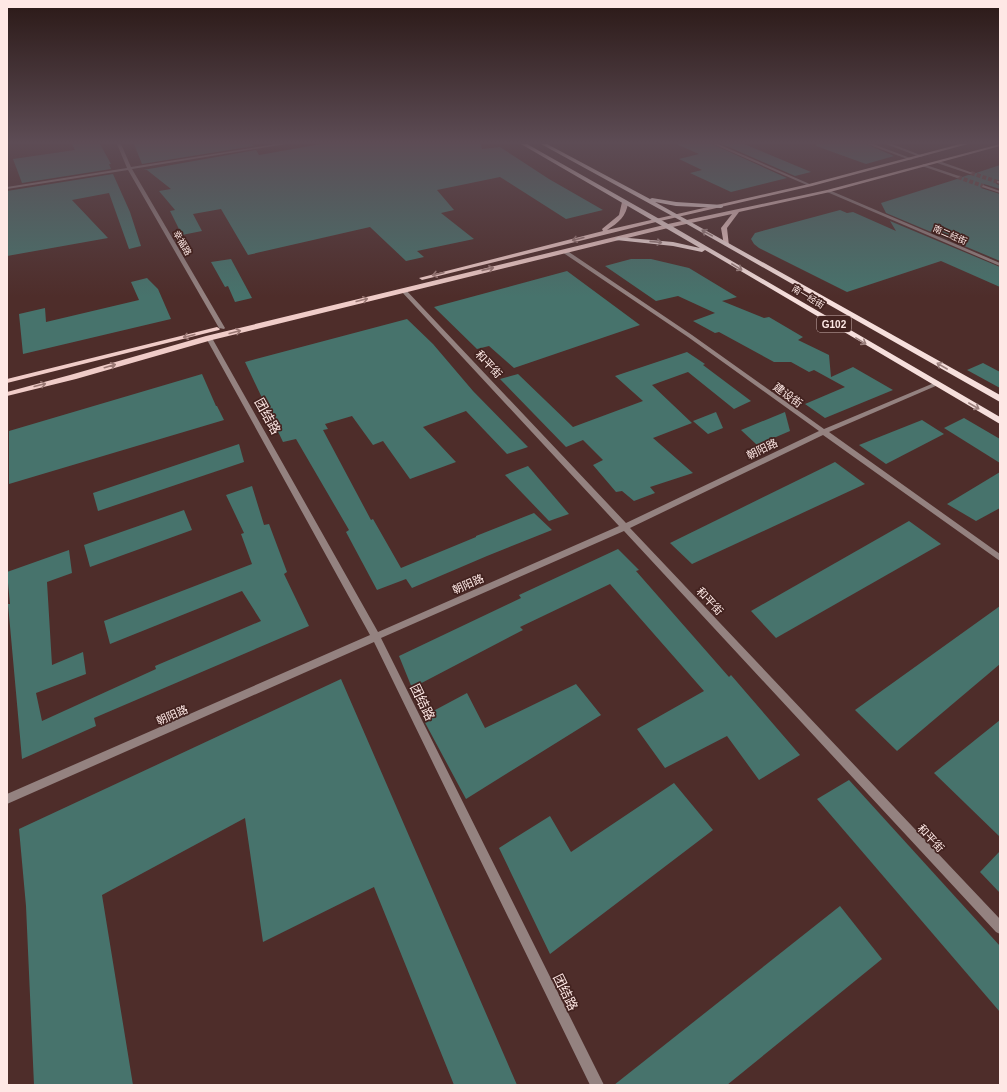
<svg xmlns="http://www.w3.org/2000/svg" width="1007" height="1092" viewBox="0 0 1007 1092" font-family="Helvetica,'Noto Sans SC',sans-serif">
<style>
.building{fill:#47736c}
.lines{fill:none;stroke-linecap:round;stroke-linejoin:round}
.minor-tunnel{stroke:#684946;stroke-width:4;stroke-dasharray:4 2;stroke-linecap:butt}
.minor{fill:#948280;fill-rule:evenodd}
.primary{fill:#f0ccc8;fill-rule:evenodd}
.trunk{fill:#f6dfdc;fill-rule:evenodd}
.oneway{stroke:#9c817e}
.oneway2{stroke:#9a7874}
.labels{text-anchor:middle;stroke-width:3.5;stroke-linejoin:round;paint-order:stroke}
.far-street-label{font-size:9px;fill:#fee8e5;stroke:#432320}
.shield{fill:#432320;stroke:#c6adaa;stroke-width:1}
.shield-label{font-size:10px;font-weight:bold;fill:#fee8e5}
.street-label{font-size:11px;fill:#fee8e5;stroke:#432320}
.near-street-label{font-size:13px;fill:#fee8e5;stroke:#432320}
</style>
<rect width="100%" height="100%" fill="#4e2d2a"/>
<g class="building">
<polygon points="72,144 100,144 111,164 109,164 111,169 22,183 13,159 75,150"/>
<polygon points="134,144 252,144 254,146 142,164"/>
<polygon points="321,144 481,144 482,149 500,147 549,179 603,210 566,219 500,177 437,190 454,210 441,213 474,239 417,251 424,257 406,261 370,227 248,255 221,209 193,214 202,231 182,235 170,211 175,210 159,191 171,189 147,170 143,170 256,150 259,155"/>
<polygon points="676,144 712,144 787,178 731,192 690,173 702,170 679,159 699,154"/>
<polygon points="722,144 744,144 811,172 795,176"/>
<polygon points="817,144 866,144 894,156 866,164 816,146"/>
<polygon points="1000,165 1000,180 996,181 996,184 1000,185 1000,189 984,184 981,188 1000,194 1000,261 886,213 881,203 957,179 968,175 970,175"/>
<polygon points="113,174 130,212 141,246 129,249 109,193 72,200 108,238 7,256 7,191"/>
<polygon points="840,210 847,213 853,212 896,231 890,221 1000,267 1000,287 941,261 847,292 759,248 754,244 751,239 755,233"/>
<polygon points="231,259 252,298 235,302 228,286 225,287 211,262"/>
<polygon points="631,259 651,259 689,268 737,297 722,301 764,318 769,317 803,337 798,340 829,355 831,377 853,367 893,390 825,418 805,404 845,387 814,370 809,372 791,362 774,362 719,332 715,333 693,321 715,313 678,296 656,301 605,266"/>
<polygon points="567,271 640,325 514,368 489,346 477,349 434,307"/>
<polygon points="147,278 158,289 171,319 23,354 19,314 45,308 46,322 139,300 131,282"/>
<polygon points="407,319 433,344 473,391 528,447 507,454 466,411 423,427 456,462 410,479 383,441 373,445 352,416 325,424 328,429 323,430 371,520 373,519 401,568 476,537 476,536 534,513 552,530 487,556 412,588 406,579 377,590 346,532 349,530 296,439 283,442 245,362"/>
<polygon points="687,352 705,364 703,365 751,401 734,409 688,372 652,385 692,423 653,438 693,473 650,487 655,493 634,501 622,491 616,492 593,465 603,460 583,440 566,447 500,379 518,374 573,427 643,401 615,376"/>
<polygon points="983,363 1000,372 1000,388 967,370"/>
<polygon points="202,374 216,406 217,406 224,420 9,484 9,431"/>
<polygon points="716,412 723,428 708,434 693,421"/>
<polygon points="785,412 790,431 757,445 741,430"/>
<polygon points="964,418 1000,439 1000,463 944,428"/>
<polygon points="922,420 944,434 886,464 859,445"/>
<polygon points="239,444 244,462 98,511 93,493"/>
<polygon points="835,462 865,484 692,564 670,543"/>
<polygon points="528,466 569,514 549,521 505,475"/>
<polygon points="1000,472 1000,508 976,521 947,504"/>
<polygon points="252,486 264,525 269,524 287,572 284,574 309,626 94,718 96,726 22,759 8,604 10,604 7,572 69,550 72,573 47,582 52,665 83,652 86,674 36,693 42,721 156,669 155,666 261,621 242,591 110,644 104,621 252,564 241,534 244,533 226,495"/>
<polygon points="184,510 192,530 90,567 84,545"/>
<polygon points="909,521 941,544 776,638 751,611"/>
<polygon points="618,549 639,570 636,571 729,677 731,675 800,755 759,780 727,736 665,768 637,729 704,691 610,584 520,627 523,630 412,688 399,656 521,598 519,595"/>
<polygon points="1000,606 1000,664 897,751 855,710"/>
<polygon points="341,679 517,1085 454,1085 374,887 263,942 245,818 102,895 133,1085 34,1085 26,906 19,829"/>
<polygon points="576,684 601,715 466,799 422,717 467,693 485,728"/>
<polygon points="1000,720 1000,837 934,773"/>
<polygon points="849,780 1000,946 1000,1012 817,799"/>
<polygon points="674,783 713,830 550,954 499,848 550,816 571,852"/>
<polygon points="1000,851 1000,893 980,872"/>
<polygon points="840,906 882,959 727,1085 614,1085"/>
</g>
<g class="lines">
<g class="minor-tunnel">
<polyline points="971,173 998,182"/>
<polyline points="958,177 983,186"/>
</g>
<g class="minor">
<polygon points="117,144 121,144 131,167 276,144 286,144 132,169 225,328 224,329 219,328 128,170 7,189 7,187 127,168"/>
<polygon points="713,144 718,144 812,185 809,186"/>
<polygon points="867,144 873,144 913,159 910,160"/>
<polygon points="886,144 892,144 923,156 920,157"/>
<polygon points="937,161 939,161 973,173 970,174 937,163"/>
<polygon points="923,164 959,176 960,177 957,178 922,166"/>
<polygon points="997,181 1000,181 1000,184 997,183"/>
<polygon points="983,185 1000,191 1000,193 982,187"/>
<polygon points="827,190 829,190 1000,263 1000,266 827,192"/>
<polygon points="562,250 566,250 692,335 824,429 934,383 938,383 938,385 829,432 1000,554 1000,561 823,435 630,528 1000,919 1000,934 996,932 624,531 381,638 604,1085 590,1085 374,642 7,804 7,794 370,635 206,338 207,337 212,338 378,632 619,526 401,291 401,289 405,289 626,523 819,431 688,337 562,252"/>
</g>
<g class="primary">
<path d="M960 144H968L812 186 656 222 422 280 419 278 603 231 602 229 619 215 622 202 625 200 628 202C627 216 618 223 607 230L809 184Z"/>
<polygon points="1000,144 1000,146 830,192 739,212 727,228 729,246 724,245 721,228 732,214 668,228 212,340 76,379 7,396 7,392 70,375 206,336 668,224 827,190"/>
<polygon points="217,327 220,329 219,330 7,383 7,379"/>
</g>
<g class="trunk">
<polygon points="521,144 527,144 670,225 1000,417 1000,424 705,250 702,252 673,246 616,240 615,239 618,237 673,242 700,248"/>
<polygon points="541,144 547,144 650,199 652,198 676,202 723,205 723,207 721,208 676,206 655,202 1000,395 1000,402 685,223"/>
</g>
</g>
<defs><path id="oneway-shaft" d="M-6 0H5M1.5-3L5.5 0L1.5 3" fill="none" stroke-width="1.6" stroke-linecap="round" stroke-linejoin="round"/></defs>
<g class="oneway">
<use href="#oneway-shaft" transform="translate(707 233) rotate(-151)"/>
<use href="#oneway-shaft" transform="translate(656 242) rotate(6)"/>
<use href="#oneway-shaft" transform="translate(737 267) rotate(31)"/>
<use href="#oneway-shaft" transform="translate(861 341) rotate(31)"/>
<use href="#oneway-shaft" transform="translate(942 366) rotate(-150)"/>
<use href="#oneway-shaft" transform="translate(974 406) rotate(30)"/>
</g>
<g class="oneway2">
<use href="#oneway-shaft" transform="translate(578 239) rotate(166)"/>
<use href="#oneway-shaft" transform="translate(488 269) rotate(-13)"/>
<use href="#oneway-shaft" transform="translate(438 274) rotate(166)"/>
<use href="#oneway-shaft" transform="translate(362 300) rotate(-14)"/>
<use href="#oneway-shaft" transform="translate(235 332) rotate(-14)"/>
<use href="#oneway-shaft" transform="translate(189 336) rotate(166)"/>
<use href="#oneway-shaft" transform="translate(110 366) rotate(-16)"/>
<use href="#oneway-shaft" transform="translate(40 385) rotate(-14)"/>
</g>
<linearGradient id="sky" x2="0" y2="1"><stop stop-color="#2b1917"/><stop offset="0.48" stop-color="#5d4c55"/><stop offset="1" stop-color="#5d4c55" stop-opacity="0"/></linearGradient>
<rect width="1007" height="297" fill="url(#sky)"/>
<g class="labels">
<g class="far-street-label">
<text transform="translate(950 235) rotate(23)" y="3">南二经街</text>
<text transform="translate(182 243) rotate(60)" y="3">幸福路</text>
<text transform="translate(808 297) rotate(31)" y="3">南一经街</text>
</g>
<rect class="shield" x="817" y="316" width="34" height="16" rx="3"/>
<g class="shield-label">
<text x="834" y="328">G102</text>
</g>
<g class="street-label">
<text transform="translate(489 364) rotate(47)" y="4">和平街</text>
<text transform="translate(788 395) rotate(36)" y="4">建设街</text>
<text transform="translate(762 449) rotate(-26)" y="4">朝阳路</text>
<text transform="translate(468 584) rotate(-24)" y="4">朝阳路</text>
<text transform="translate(710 601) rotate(47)" y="4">和平街</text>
<text transform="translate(172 715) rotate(-24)" y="4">朝阳路</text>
<text transform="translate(931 838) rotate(47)" y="4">和平街</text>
</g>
<g class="near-street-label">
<text transform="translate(268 416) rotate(61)" y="5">团结路</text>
<text transform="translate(423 702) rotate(64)" y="5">团结路</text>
<text transform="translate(566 992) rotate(64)" y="5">团结路</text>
</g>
</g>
<rect width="1007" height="1092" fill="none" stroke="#fee8e5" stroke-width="16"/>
</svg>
